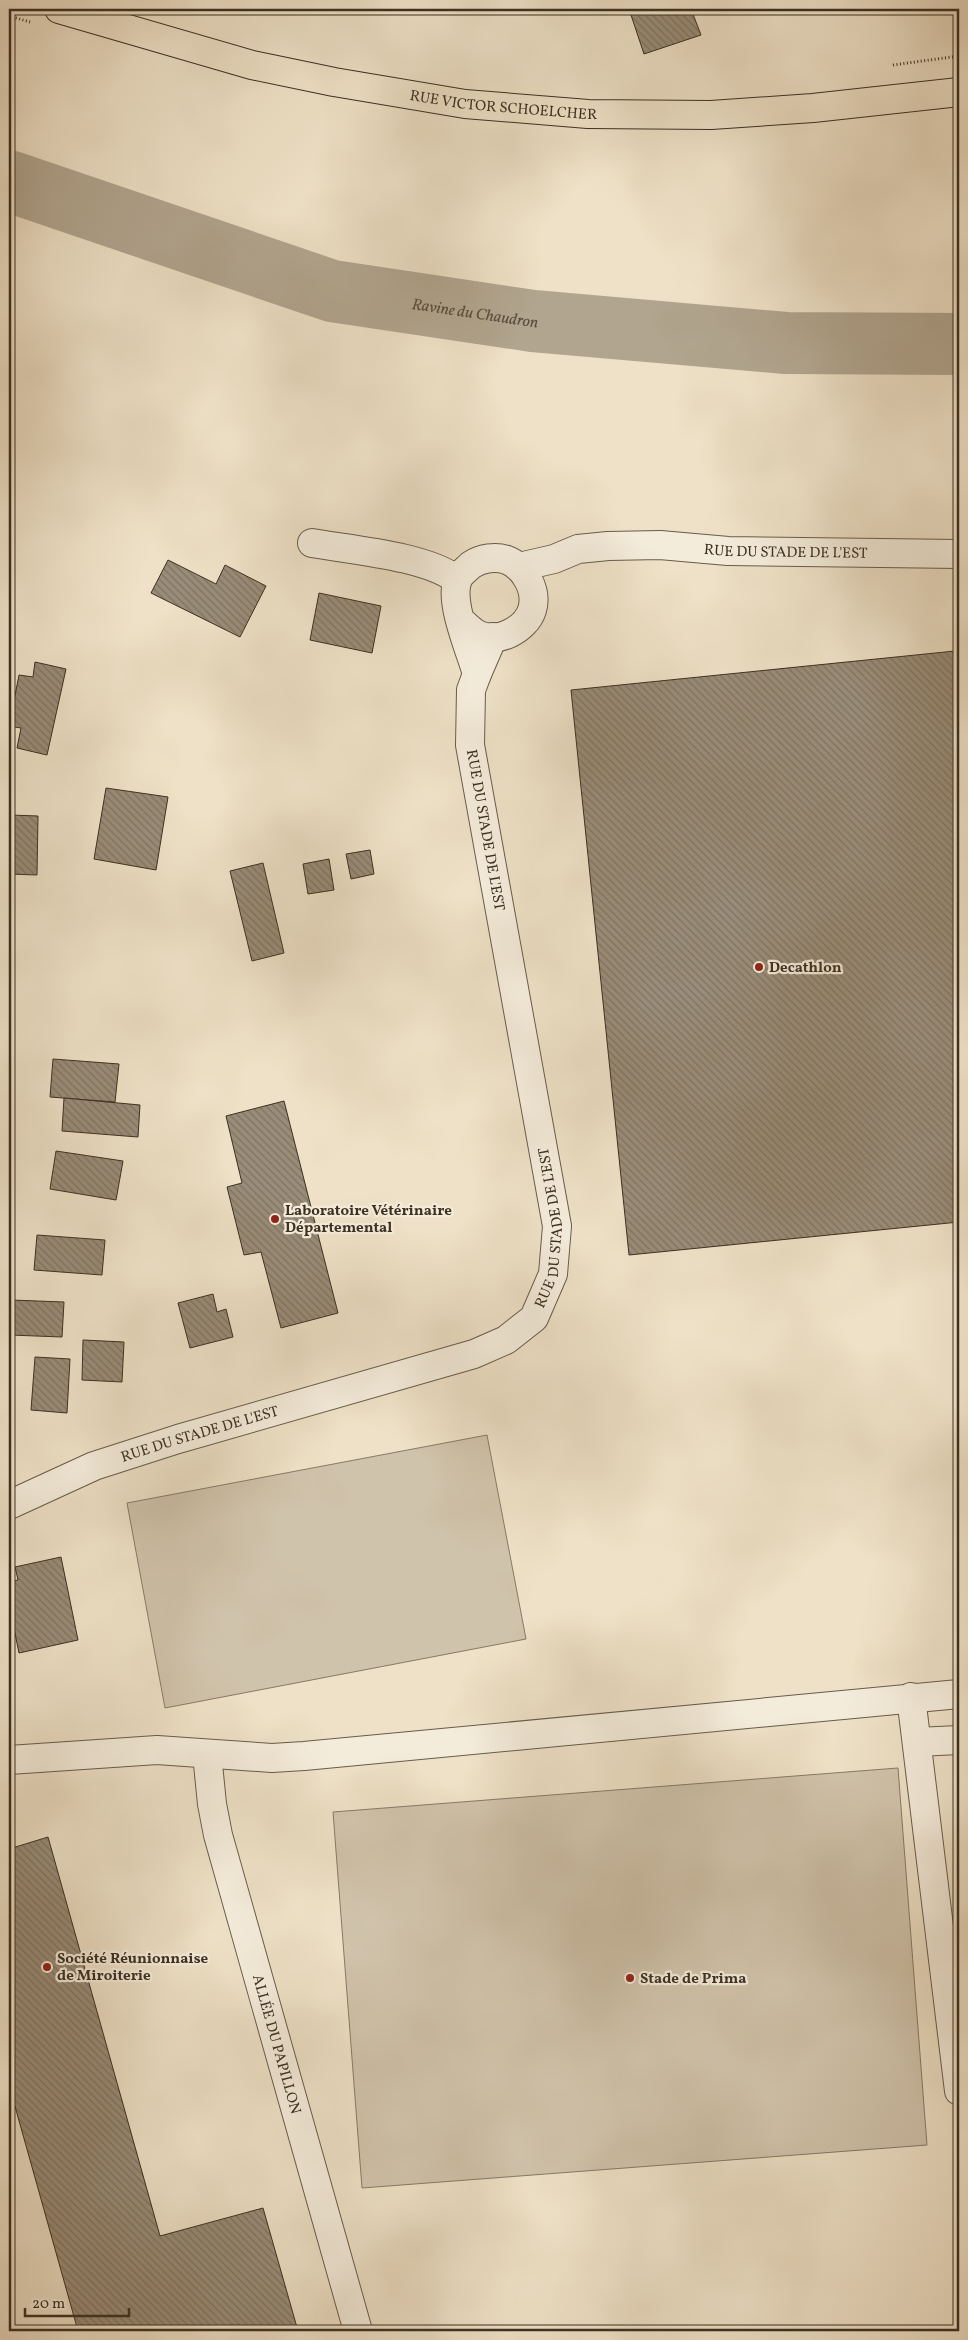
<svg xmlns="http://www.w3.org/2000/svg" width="968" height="2340" viewBox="0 0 968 2340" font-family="Vollkorn,serif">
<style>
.garden{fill:#d0c3ab;stroke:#867a66}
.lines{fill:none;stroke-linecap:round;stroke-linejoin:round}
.river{stroke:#b1a58f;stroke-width:62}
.building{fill:url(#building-back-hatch);stroke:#3c3022}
.minor-casing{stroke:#685c4b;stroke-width:30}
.major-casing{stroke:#3c3022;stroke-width:30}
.path{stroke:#3c3022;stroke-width:3;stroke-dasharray:1 2.5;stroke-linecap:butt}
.minor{stroke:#f4ecdb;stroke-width:28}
.major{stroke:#eee1c7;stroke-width:28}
.poi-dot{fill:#8f2418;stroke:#f4ecdb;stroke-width:2}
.labels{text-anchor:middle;stroke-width:4.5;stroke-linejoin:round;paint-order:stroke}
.street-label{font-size:15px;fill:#3c3022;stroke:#f4ecdb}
.poi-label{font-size:15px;font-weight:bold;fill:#3c3022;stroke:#f4ecdb;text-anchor:start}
.water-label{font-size:16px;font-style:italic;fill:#594d3d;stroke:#f4ecdb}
</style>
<defs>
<pattern id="building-back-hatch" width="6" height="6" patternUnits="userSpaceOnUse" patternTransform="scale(1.25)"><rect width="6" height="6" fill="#998c78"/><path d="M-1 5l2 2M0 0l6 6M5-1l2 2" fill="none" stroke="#7e7362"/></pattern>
</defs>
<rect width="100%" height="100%" fill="#eee1c7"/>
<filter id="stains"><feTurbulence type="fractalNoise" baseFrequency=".004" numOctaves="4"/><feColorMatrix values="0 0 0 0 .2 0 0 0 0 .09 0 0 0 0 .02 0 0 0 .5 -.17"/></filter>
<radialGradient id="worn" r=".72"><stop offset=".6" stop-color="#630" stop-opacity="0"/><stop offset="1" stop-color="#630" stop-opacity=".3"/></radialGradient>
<g class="garden">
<polygon points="487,1435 526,1639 165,1708 127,1503"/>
<polygon points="898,1768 927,2145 362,2188 333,1812"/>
</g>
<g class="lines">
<path class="river" id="s1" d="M9 181 332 291 533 321 786 343 959 344"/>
</g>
<g class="building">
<polygon points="629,9 691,9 701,35 644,54"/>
<polygon points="168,560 216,584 225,565 266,586 240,637 151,593"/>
<polygon points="319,593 381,606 372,653 310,640"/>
<polygon points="955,651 959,693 959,1126 954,1126 959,1175 959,1222 629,1255 571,690"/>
<polygon points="35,662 66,669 47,755 17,748 21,728 9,726 19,675 33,677"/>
<polygon points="106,788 168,797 156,870 94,859"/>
<polygon points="10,815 38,816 37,875 9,874"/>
<polygon points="370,850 374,874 351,879 346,854"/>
<polygon points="329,859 334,890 308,894 303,864"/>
<polygon points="263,863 284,953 252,961 230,871"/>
<polygon points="53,1059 119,1064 115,1102 50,1097"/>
<polygon points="64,1098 140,1105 138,1137 62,1131"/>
<polygon points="284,1101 338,1313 281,1328 261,1252 244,1255 227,1187 242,1183 226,1116"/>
<polygon points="56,1151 123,1161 116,1200 50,1189"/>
<polygon points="37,1235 105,1240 102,1275 34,1270"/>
<polygon points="213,1294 217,1312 226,1309 233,1337 190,1348 178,1303"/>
<polygon points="11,1300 64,1302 62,1337 10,1335"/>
<polygon points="83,1340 124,1342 122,1382 82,1380"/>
<polygon points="35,1357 70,1359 67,1413 31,1410"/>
<polygon points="61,1557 78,1640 19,1653 9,1604 9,1582 18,1580 15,1567"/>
<polygon points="48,1837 160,2236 263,2208 298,2331 78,2331 9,2085 9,1849"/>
</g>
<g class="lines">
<g class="minor-casing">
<g id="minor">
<path d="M312 543C351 550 427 556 457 580"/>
<path id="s2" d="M519 567 554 559 578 549 608 546 660 545 728 551 959 554"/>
<path d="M461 621C466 625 472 632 479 635 498 644 526 629 532 610 538 591 525 567 507 560 496 556 481 558 471 565 466 570 458 575 457 582 450 604 470 650 477 674"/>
<path id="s3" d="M9 1505 94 1466 178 1439 474 1354 506 1340 534 1318 553 1274 557 1226 470 745 471 690 477 674 493 637"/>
<polyline points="911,1697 959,2091"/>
<polyline points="917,1742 959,1740"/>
<path id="s4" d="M207 1754 212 1804 218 1835 358 2331"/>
<polyline points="9,1760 157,1750 272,1758 304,1756 959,1694"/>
</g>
</g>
<g class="major-casing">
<g id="major">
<path id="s5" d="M59 9 252 65 334 82 465 104 588 114 711 115 813 108 959 92"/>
</g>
</g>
<g class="path">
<polyline points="9,16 30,22"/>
<polyline points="893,65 959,56"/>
</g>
<use href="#minor" class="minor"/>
<use href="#major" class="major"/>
</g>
<g class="poi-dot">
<circle cx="759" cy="967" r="5"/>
<circle cx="275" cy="1219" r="5"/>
<circle cx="47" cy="1967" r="5"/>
<circle cx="630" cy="1978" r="5"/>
</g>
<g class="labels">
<g class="street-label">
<text dy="5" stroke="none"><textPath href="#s5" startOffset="456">RUE VICTOR SCHOELCHER</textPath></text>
<text dy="5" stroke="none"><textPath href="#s2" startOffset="270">RUE DU STADE DE L'EST</textPath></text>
<text transform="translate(486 830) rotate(80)" y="5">RUE DU STADE DE L'EST</text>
<text dy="5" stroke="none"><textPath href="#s3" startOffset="654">RUE DU STADE DE L'EST</textPath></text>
<text dy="5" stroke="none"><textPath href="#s3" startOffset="204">RUE DU STADE DE L'EST</textPath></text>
<text dy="5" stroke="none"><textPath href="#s4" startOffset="299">ALLÉE DU PAPILLON</textPath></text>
</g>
<g class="poi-label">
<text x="769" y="972">Decathlon</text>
<text x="285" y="1215">Laboratoire Vétérinaire<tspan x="285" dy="17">Départemental</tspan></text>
<text x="57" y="1963">Société Réunionnaise<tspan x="57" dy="17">de Miroiterie</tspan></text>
<text x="640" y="1983">Stade de Prima</text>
</g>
<g class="water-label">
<text dy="6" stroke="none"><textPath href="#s1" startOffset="486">Ravine du Chaudron</textPath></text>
</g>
</g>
<rect width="968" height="2340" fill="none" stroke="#eee1c7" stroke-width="30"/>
<rect x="10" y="10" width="948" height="2320" fill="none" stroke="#3c3022" stroke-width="2.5"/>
<rect x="15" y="15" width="938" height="2310" fill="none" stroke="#3c3022"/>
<path d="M25 2308v8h104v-8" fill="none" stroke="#3c3022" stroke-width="2.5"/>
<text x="32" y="2308" font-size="15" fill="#3c3022" stroke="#f4ecdb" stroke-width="4" paint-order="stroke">20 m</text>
<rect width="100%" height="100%" filter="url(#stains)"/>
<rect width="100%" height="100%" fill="url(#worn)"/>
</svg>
